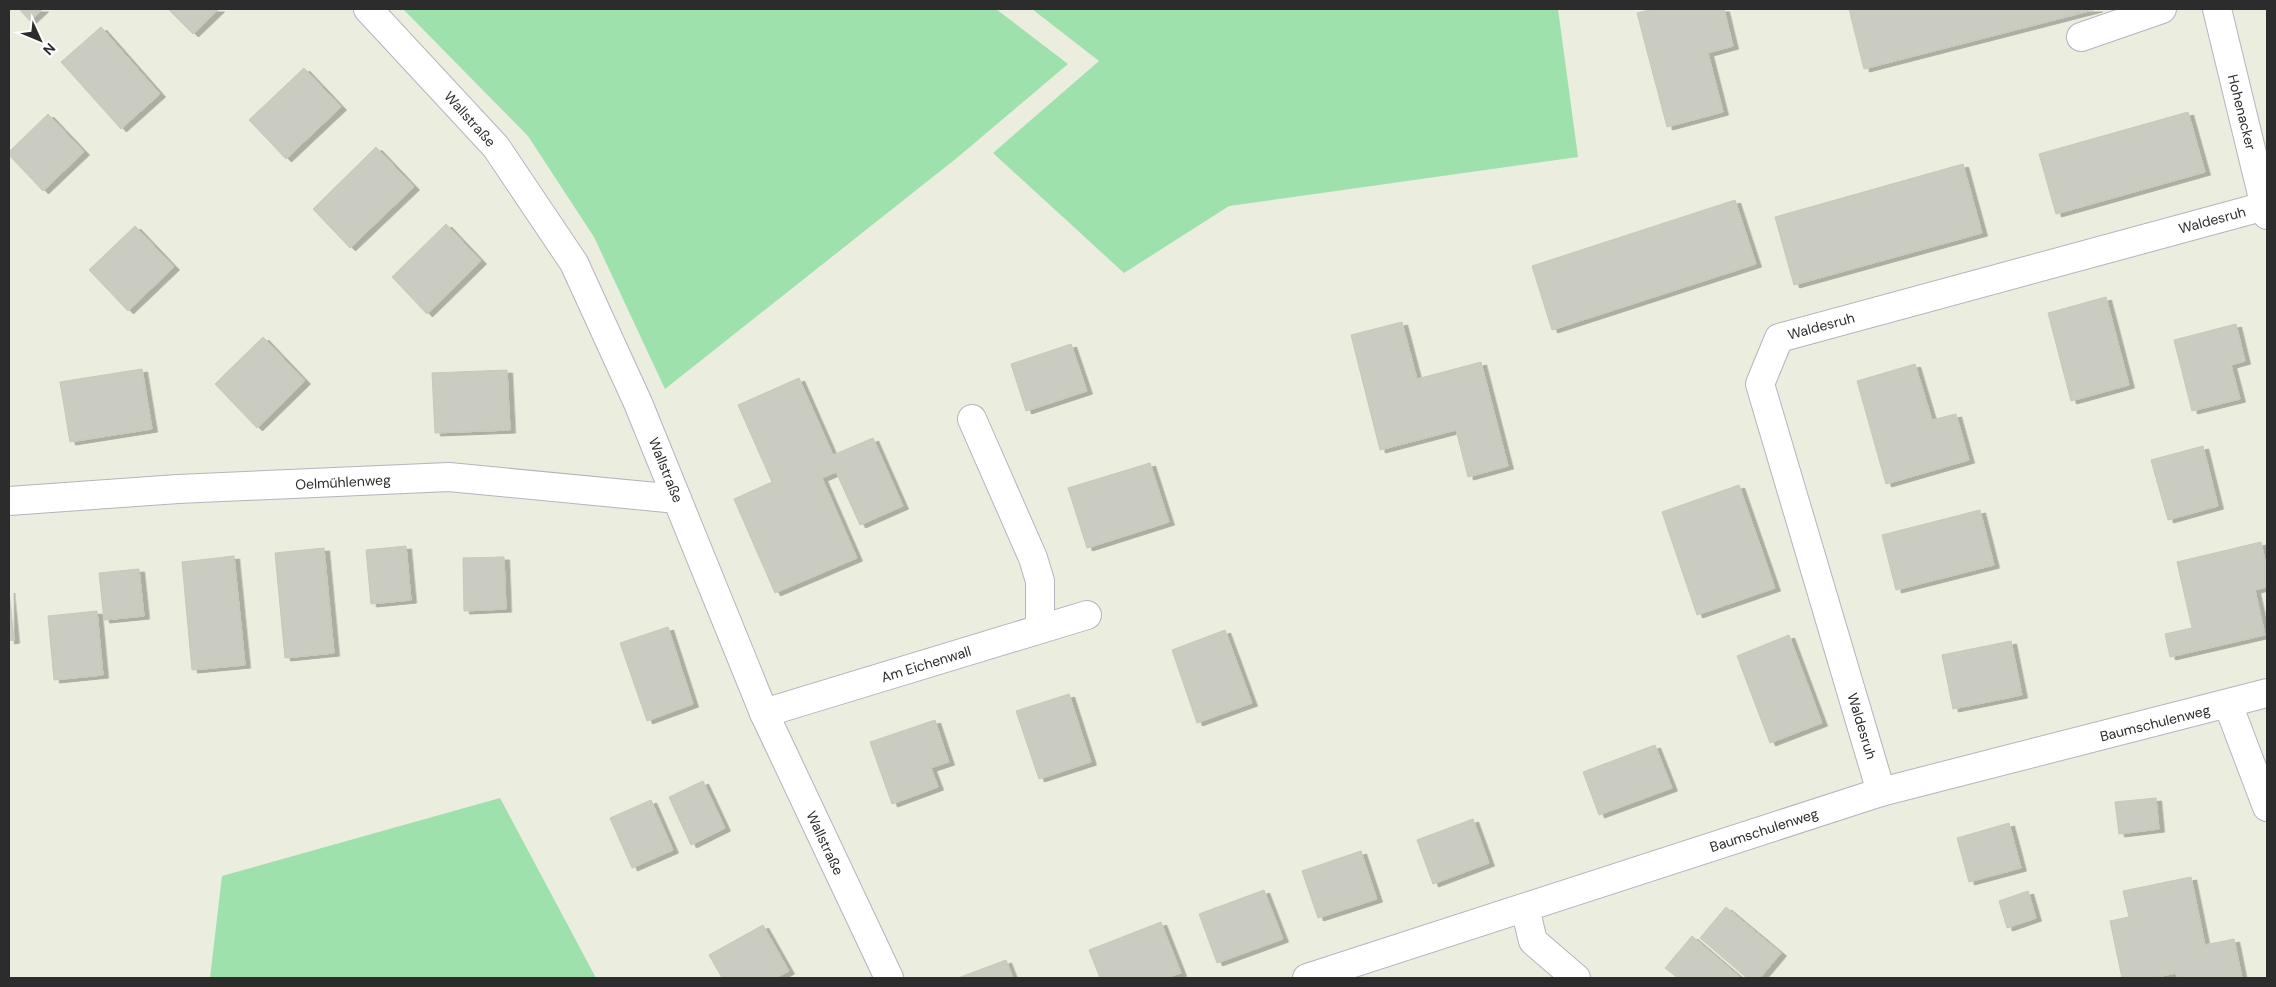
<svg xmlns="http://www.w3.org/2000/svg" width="2276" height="987" viewBox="0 0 2276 987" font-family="'DM Sans',sans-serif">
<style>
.green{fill:#9ee1ac}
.building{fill:#caccc1;stroke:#c5c9b8;filter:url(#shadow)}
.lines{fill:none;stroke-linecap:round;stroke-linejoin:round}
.minor-casing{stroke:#b7b2bf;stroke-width:30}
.minor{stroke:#fff;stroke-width:28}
.labels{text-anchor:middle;stroke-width:4.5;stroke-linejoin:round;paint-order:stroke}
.street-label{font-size:14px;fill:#2c2c2c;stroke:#fff}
</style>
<defs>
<filter id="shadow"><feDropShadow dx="5.5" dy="3" stdDeviation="0" flood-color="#0004"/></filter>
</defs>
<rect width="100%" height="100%" fill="#ebeddf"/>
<g class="green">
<polygon points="403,9 996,9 1068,64 958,157 665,389 594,237 528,136"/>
<polygon points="1032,9 1558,9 1578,157 1229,206 1124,273 993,153 1099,61"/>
<polygon points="500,798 596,978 210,978 222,876"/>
</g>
<g class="building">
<polygon points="19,9 43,9 30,21"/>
<polygon points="168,9 219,9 193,34"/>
<polygon points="1654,9 1724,9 1733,46 1708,53 1723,112 1667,127 1637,13"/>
<polygon points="1849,9 2097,9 1864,69"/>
<polygon points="101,27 160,94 121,129 61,62"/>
<polygon points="304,68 341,107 286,159 249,120"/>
<polygon points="2188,112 2205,172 2056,214 2039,154"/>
<polygon points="48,114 84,152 43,191 9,155 9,152"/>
<polygon points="376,147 414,187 350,248 313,209"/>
<polygon points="1963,164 1982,233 1794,285 1775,217"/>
<polygon points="1735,200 1756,264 1552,330 1532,266"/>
<polygon points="446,224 481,261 427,314 392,277"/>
<polygon points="135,226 174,267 128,311 89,270"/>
<polygon points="2106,297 2129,385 2071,401 2048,313"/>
<polygon points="1402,322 1417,379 1481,362 1508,466 1468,477 1456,430 1380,450 1351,335"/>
<polygon points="2236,324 2245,361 2231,365 2240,399 2192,411 2174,340"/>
<polygon points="263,337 305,381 257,428 215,384"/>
<polygon points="1071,344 1087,391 1026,411 1011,364"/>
<polygon points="1915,364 1932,420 1956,414 1969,460 1886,484 1857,381"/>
<polygon points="142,369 152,429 70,442 60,382"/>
<polygon points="507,370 510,430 435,433 432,373"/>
<polygon points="799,378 833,455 873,438 903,506 860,525 836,472 822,478 857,558 775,593 734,499 772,482 738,405"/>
<polygon points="2203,446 2218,506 2168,520 2151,460"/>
<polygon points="1150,463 1169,522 1087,548 1068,488"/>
<polygon points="1739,485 1775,588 1697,615 1662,512"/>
<polygon points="1980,510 1994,565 1896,590 1882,535"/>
<polygon points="2261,542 2267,570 2267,587 2255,590 2265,635 2170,657 2165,634 2192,628 2177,562"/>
<polygon points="406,546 411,600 371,604 366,550"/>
<polygon points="324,548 334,653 285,658 275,553"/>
<polygon points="234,556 245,665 192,670 182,562"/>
<polygon points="504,557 506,609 464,611 463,558"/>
<polygon points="139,569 144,616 104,620 99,573"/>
<polygon points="9,590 14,640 9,641"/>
<polygon points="97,611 103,675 54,680 48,616"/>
<polygon points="668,627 693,704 647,721 620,643"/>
<polygon points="1225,630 1252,703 1197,723 1172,650"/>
<polygon points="1789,635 1822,723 1770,743 1737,656"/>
<polygon points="2011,641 2022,695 1953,709 1942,655"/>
<polygon points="1069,694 1091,762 1039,779 1016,711"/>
<polygon points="935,720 949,762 931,768 938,787 892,804 870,742"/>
<polygon points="1655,745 1672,788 1599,815 1583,772"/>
<polygon points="703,781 725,828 691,845 669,797"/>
<polygon points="2156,798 2159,829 2119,834 2115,802"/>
<polygon points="651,800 673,850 632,868 610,818"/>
<polygon points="1473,819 1489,863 1433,884 1417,840"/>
<polygon points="2009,823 2021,868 1969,882 1957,838"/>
<polygon points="1361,851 1377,899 1318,918 1302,871"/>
<polygon points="2191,877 2205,945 2234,939 2242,978 2177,978 2176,973 2153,978 2122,978 2110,921 2129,917 2123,891"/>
<polygon points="1264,890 1283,939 1217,963 1199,914"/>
<polygon points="2028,891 2036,918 2007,928 1999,901"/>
<polygon points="1726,907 1781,953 1760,978 1747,978 1700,938"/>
<polygon points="1161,922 1181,973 1166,978 1100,978 1089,950"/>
<polygon points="763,925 789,971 776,978 722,978 709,955"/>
<polygon points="1692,936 1741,978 1678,978 1665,968"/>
<polygon points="1006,960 1013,978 958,978"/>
</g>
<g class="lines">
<g class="minor-casing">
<g id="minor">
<polyline points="368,9 496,147 574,263 638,403 764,713 889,978"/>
<polyline points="2217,9 2267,215"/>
<polyline points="2081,37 2162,9"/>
<polyline points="972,419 1033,558 1040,581 1040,629"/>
<polyline points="9,501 178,489 449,477 677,499"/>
<polyline points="2228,704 2267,807"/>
<polyline points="764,713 1087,615"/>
<polyline points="1881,792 1760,384 1779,338 2265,206"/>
<polyline points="1525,908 1533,941 1576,978"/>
<polyline points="1307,978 1881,792 2267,693"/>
</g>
</g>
<use href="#minor" class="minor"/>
</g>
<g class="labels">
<g class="street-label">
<text transform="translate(2242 112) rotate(76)" y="5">Hohenacker</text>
<text transform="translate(470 119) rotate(48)" y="5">Wallstraße</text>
<text transform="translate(2212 220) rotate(-15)" y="5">Waldesruh</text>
<text transform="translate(1821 326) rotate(-15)" y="5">Waldesruh</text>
<text transform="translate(666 470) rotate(68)" y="5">Wallstraße</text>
<text transform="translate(343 482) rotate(-3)" y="5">Oelmühlenweg</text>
<text transform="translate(926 664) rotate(-17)" y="5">Am Eichenwall</text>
<text transform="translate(2155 723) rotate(-14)" y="5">Baumschulenweg</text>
<text transform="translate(1862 726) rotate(73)" y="5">Waldesruh</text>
<text transform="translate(1764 830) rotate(-18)" y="5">Baumschulenweg</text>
<text transform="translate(825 843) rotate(65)" y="5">Wallstraße</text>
</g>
</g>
<rect width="2276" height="987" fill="none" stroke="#2c2c2c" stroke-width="20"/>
<g transform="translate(40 40) rotate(134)" stroke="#ffffff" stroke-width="4" paint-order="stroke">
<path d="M0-4L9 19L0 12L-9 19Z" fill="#2c2c2c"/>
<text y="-8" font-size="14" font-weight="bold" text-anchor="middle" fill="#2c2c2c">N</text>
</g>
</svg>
